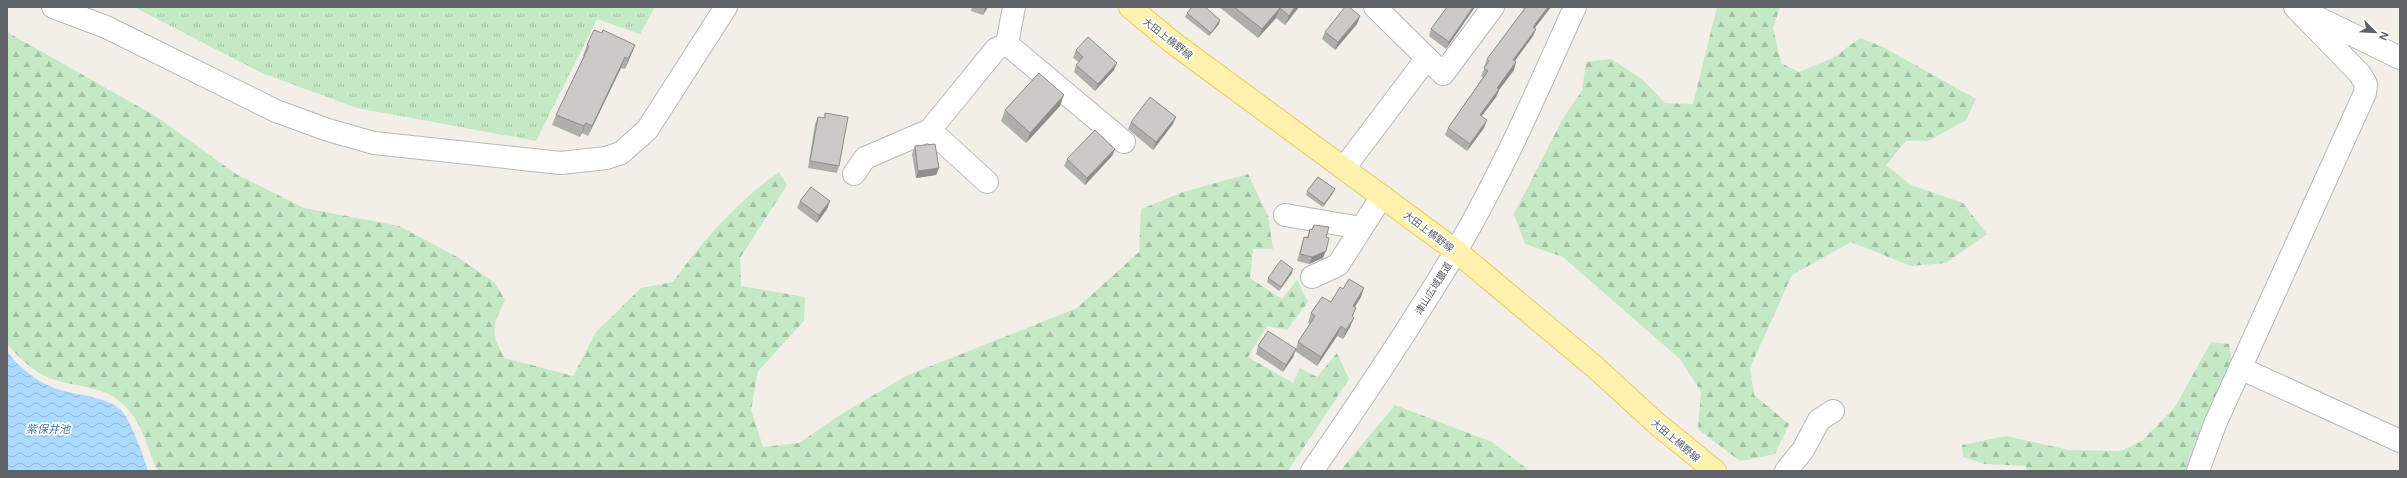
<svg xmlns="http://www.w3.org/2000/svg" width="2407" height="478" viewBox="0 0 2407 478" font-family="'DM Sans','Noto Sans JP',sans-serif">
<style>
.grass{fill:url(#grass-tufts)}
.forest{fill:url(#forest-firs)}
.water{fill:url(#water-waves)}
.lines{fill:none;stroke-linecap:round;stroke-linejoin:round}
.minor-casing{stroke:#b5b8bc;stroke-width:24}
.major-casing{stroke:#f2c960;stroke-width:24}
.minor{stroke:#fff;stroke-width:22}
.major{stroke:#fff2af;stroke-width:22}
.wall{fill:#afaea9}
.shaded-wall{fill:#8f8d8a}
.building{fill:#cccac5;stroke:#8f8d8a}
.labels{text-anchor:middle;stroke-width:3.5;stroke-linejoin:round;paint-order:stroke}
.street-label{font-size:10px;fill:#5f6368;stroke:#fff}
.water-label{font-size:11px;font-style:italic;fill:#4174aa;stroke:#fff}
</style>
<defs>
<pattern id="grass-tufts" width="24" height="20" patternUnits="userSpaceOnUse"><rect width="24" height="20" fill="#c5e8c5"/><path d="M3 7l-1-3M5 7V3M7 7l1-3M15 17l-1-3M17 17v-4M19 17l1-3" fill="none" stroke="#a3c0a4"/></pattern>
<pattern id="forest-firs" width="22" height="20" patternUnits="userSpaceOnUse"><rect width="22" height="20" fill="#c5e8c5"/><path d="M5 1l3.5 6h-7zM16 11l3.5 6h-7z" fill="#a3c0a4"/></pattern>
<pattern id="water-waves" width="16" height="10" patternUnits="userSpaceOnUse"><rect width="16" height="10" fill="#aadaff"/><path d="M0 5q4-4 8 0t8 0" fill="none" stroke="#8eb4d2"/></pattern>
</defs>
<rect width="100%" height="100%" fill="#f1efe8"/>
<polygon class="grass" points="134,7 655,7 640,34 597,19 536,141 357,108 262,73"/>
<g class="forest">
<polygon points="1717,7 1780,7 1773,28 1781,63 1799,72 1833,58 1860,38 1883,47 1976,99 1966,120 1928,141 1906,141 1886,165 1911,185 1963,203 1987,234 1946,263 1911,266 1851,242 1792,275 1750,368 1754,395 1789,424 1775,454 1740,461 1698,429 1701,392 1681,360 1563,257 1525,244 1514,214 1563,118 1582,91 1586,62 1611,59 1643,80 1665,103 1693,104"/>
<path d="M7 32 157 117 236 174 304 208 399 226 459 258 495 283 505 300C493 326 489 332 505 358L573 376 596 332 641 288 673 282C702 241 738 201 779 172L787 185 740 258 741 286 805 297 804 321 758 371 751 410 763 447 799 443 843 413 908 375 1077 308 1139 252 1141 209 1183 192 1248 174 1268 216 1273 249H1253L1250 278 1282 299 1297 280 1308 302 1287 330 1267 326 1248 357 1293 383 1300 368 1317 377 1337 353 1349 379 1288 471H158C145 446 146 427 123 404 106 387 80 387 58 381 36 375 22 360 7 344Z"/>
<polygon points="2211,342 2229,344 2233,367 2189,471 2027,471 2026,466 1985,464 1963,457 1962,445 2006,436 2069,450 2120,451 2142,441 2175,407"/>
<polygon points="1395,405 1492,442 1530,471 1340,471"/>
</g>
<path class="water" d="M7 352C23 370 36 382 60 390 80 396 105 396 121 410 129 417 145 459 148 471H7Z"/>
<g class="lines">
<g class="minor-casing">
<g id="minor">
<polyline points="53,7 106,27 276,111 328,130 374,143 561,163 606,158 621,153 647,130 726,7"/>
<polyline points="1375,7 1443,74 1493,7"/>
<polyline points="2302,10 2400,58"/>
<polyline points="1007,44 1124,142"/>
<polyline points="1007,44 1014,7"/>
<polyline points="930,130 987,182"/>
<polyline points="1344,168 1427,58"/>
<polyline points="854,174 865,158 930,130 996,49 1007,44"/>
<polyline points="1285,215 1361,228"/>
<polyline points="1312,277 1338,265 1382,196"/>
<polyline points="2240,368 2400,441"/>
<path d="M1312 471C1362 399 1411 326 1456 251 1502 173 1538 89 1575 7"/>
<polyline points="1786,471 1803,450 1819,420 1833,411"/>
<polyline points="2198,471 2215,424 2365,93 2366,84 2360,74 2295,7"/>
</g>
</g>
<g class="major-casing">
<polyline id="major" points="1130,7 1172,42 1456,251 1596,368 1656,423 1715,471"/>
</g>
<use href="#minor" class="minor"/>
<use href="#major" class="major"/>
</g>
<g class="wall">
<polygon points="972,7 988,7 983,15 971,11"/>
<polygon points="1219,7 1299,7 1285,25 1276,18 1258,38"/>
<polygon points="1475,7 1446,49 1429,36 1431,29"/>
<polygon points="1521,7 1551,7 1535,28 1536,29 1533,36 1515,61 1514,70 1499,90 1496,97 1482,116 1484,128 1467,151 1445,135 1448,128 1483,77 1481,76 1485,67 1484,67 1487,59 1524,9"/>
<polygon points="1187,13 1219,24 1209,36 1185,17"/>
<polygon points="1360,16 1357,24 1335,50 1322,39 1325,32"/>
<polygon points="602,33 635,45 631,55 625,69 621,68 588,136 582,133 580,137 552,125 556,115 584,56 583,56 587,45"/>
<polygon points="1076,50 1117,63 1114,70 1095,91 1074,72 1076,65 1079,62 1073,58"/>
<polygon points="1060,106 1026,143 1001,121 1005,110"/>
<polygon points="825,113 839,166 837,173 808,168 815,124 818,117 824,118"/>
<polygon points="1131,122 1173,124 1153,150 1128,129"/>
<polygon points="915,146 939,168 936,175 916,178 912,154"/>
<polygon points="1115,149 1112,156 1085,185 1064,166 1067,159"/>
<polygon points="1307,191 1333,193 1323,207 1306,195"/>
<polygon points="800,201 830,201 827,209 817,223 797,208"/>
<polygon points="1314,225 1326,237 1323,258 1309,264 1297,261 1302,244 1304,237 1307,237 1310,229 1312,230"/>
<polygon points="1292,273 1279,291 1267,282 1268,278"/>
<polygon points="1361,297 1355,307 1350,327 1343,339 1337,336 1317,366 1295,351 1293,357 1283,372 1256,354 1258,346 1296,349 1298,342 1310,324 1308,323 1311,313 1331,302"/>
</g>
<g class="shaded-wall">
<polygon points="986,7 988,7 983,15 985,8"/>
<polygon points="1295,7 1299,7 1285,25 1289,16"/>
<polygon points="1473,7 1475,7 1446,49 1449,42"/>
<polygon points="1548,7 1551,7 1530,34 1533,27"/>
<polygon points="1280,8 1276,18 1258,38 1262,29"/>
<polygon points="1360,16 1357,24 1335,50 1338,42"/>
<polygon points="1220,20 1219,24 1209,36 1211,33"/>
<polygon points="1536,29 1533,36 1510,67 1513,60"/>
<polygon points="635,45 631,55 625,69 628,59"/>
<polygon points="625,57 621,68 588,136 592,126"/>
<polygon points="1516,62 1514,70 1499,90 1496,97 1477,122 1480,115 1497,88"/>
<polygon points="1117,63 1114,70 1095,91 1098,84"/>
<polygon points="1064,95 1060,106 1026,143 1030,133"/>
<polygon points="1176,117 1173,124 1153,150 1156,142"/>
<polygon points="1487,120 1484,128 1467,151 1470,144"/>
<polygon points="586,123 582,133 580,137 584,126"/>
<polygon points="1115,149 1112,156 1085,185 1087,178"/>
<polygon points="939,168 936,175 916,178 918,171"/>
<polygon points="1335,189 1333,193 1323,207 1324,204"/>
<polygon points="830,201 827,209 817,223 819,215"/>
<polygon points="1326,251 1323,258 1309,264 1312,257"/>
<polygon points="1293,269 1292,273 1279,291 1281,287"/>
<polygon points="1364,288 1361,297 1349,316 1353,306"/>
<polygon points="1354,318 1350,327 1343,339 1346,330"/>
<polygon points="1341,326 1337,336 1317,366 1321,357"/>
<polygon points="1296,349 1293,357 1283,372 1286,365"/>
</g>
<g class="building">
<polygon points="1192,7 1205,7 1220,20 1211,33 1187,13"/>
<polygon points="1234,7 1295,7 1289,16 1280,8 1262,29"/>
<polygon points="1345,7 1349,7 1360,16 1338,42 1325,32"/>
<polygon points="1447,7 1473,7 1449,42 1431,29"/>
<polygon points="1526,7 1548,7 1533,27 1536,29 1513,60 1516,62 1497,88 1499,89 1480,115 1487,120 1470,144 1448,128 1488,71 1484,68 1489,61 1487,59"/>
<polygon points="594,30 602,33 603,30 635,45 628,59 625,57 592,126 586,123 584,126 556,115 589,46 587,45"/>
<polygon points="1088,37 1117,63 1098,84 1076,65 1083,57 1076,50"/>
<polygon points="1039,73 1064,95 1030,133 1005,110"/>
<polygon points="1150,97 1176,117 1156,142 1131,122"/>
<polygon points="825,113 848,117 839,166 810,161 818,117 825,118"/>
<polygon points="1095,130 1115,149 1087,178 1067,159"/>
<polygon points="935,144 939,168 918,171 915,146"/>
<polygon points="1318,177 1335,189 1324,204 1307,191"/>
<polygon points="811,187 830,201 819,215 800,201"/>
<polygon points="1314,225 1329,227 1326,237 1329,238 1326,251 1312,257 1300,254 1304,237 1308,238 1310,229 1312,230"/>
<polygon points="1281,260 1293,269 1281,287 1268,278"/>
<polygon points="1349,279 1364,288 1353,306 1356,308 1352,316 1354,318 1346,330 1341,326 1321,357 1298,342 1315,316 1311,313 1322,297 1331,302 1340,287 1343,289"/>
<polygon points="1268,331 1296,349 1286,365 1258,346"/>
</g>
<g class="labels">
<g class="street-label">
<text transform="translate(1168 38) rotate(38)" y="4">大田上横野線</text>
<text transform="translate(1429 231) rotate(37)" y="4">大田上横野線</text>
<text transform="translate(1433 288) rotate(-58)" y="4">津山広域農道</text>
<text transform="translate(1676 440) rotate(40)" y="4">大田上横野線</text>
</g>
<g class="water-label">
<text x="48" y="433">紫保井池</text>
</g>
</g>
<rect width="2407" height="478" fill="none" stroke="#5f6368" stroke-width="16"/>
<g transform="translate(2375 32) rotate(114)" stroke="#ffffff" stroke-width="3" paint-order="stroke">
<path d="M0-3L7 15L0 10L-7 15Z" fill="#5f6368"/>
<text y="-6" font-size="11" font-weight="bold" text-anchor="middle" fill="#5f6368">N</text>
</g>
</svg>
